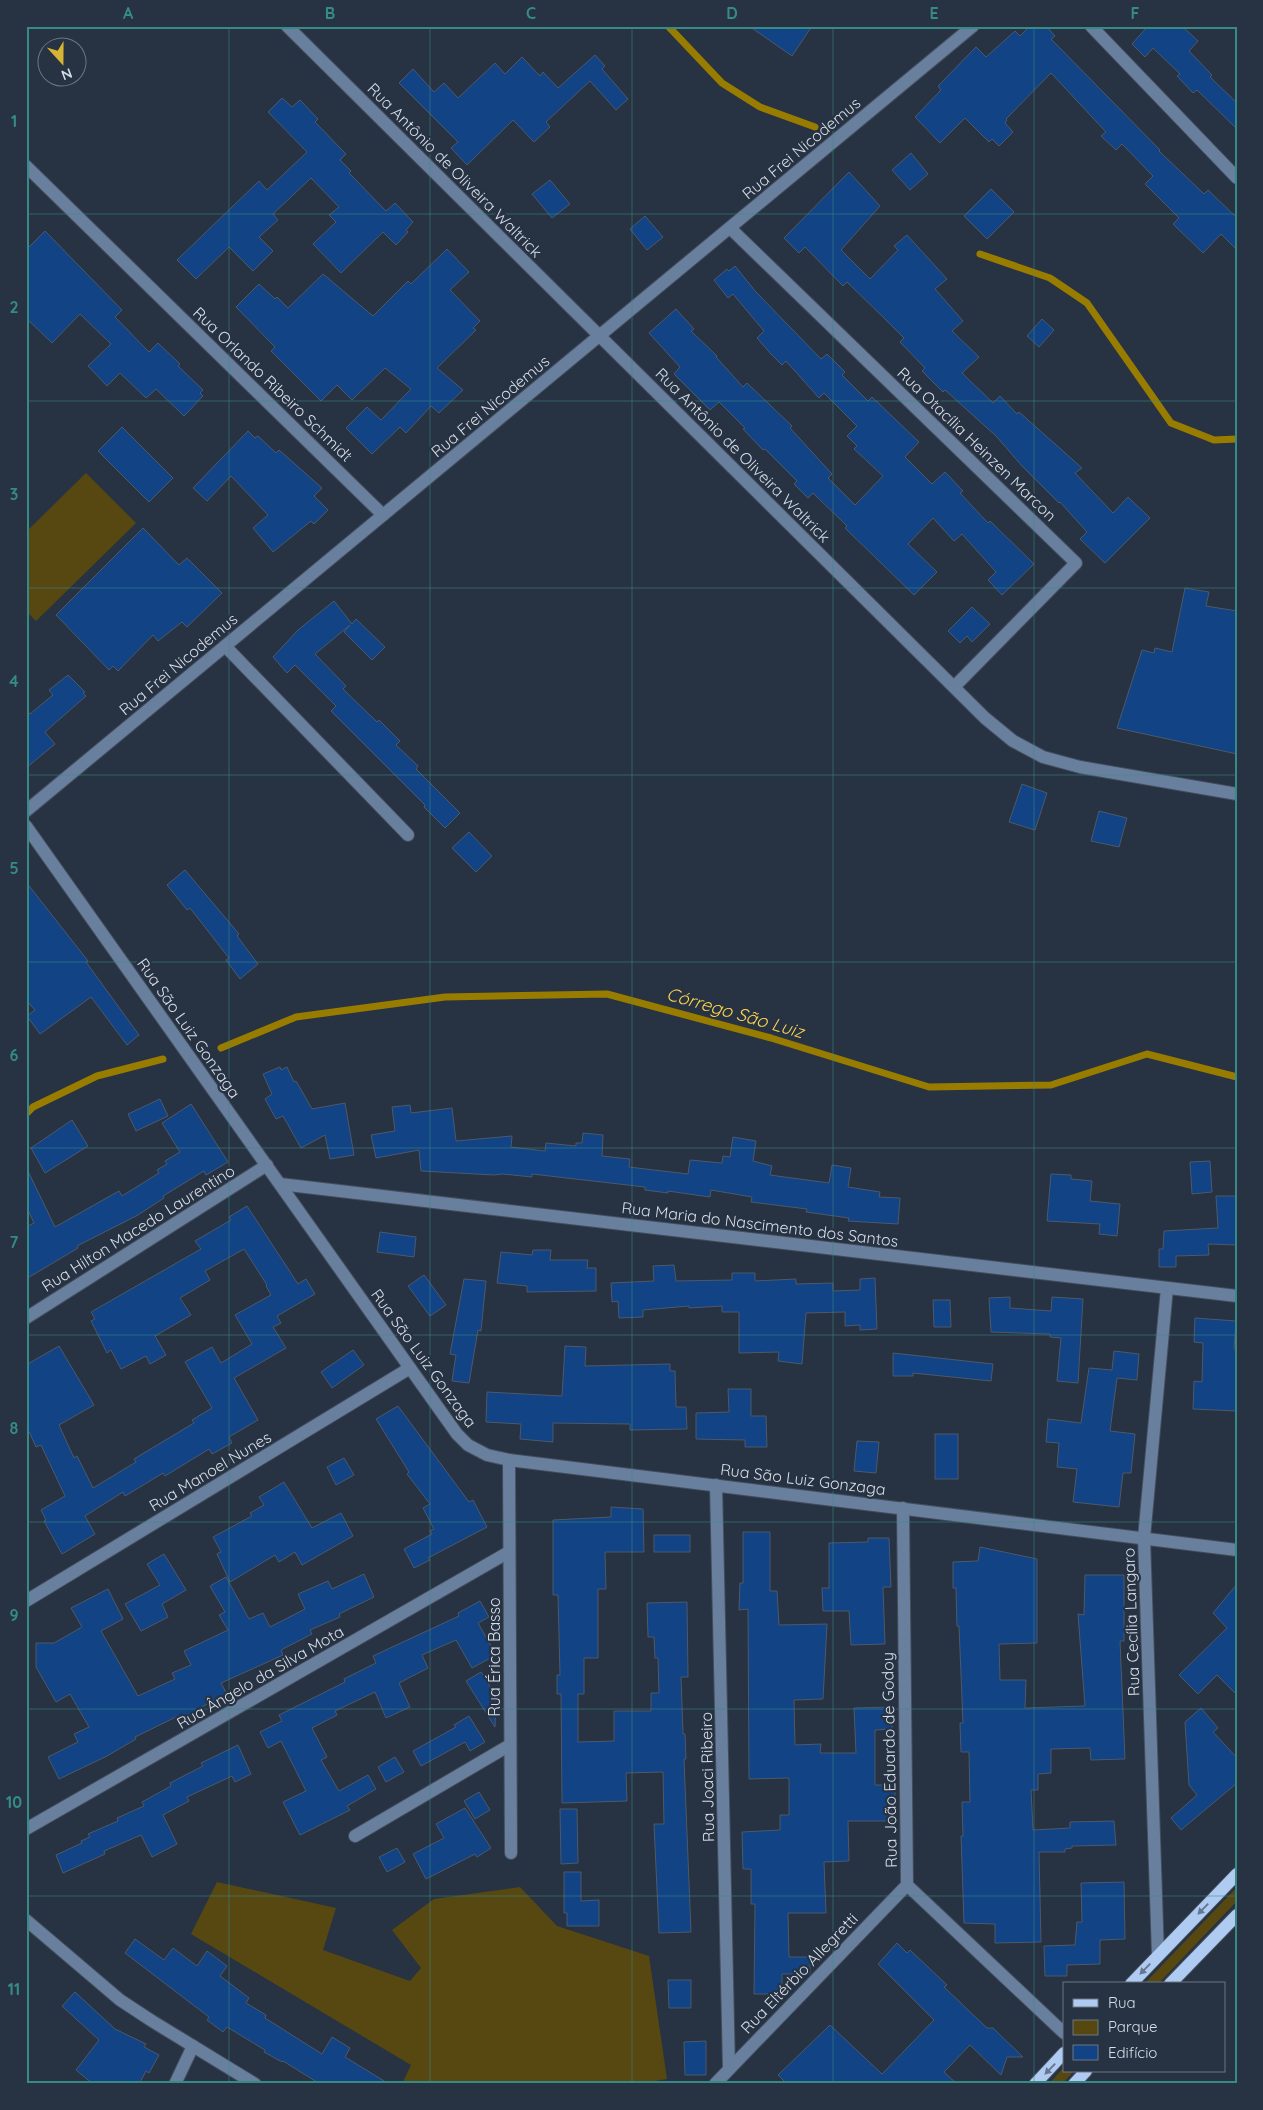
<svg xmlns="http://www.w3.org/2000/svg" width="1263" height="2110" viewBox="0 0 1263 2110" font-family="Quicksand,sans-serif">
<style>
.green{fill:#574812}
.lines{fill:none;stroke-linecap:round;stroke-linejoin:round}
.stream{stroke:#987c00;stroke-width:7}
.building{fill:#114385;stroke:#4d596b}
.minor-casing{stroke:#434e5d;stroke-width:14}
.major-casing{stroke:#434e5d;stroke-width:14}
.minor{stroke:#697f9e;stroke-width:12}
.major{stroke:#b0cbf2;stroke-width:12}
.oneway{fill:#657791}
.grid{fill:none;stroke:#378b86;stroke-width:1;stroke-opacity:0.55}
.labels{text-anchor:middle;stroke-width:4.5;stroke-linejoin:round;paint-order:stroke}
.street-label{font-size:16px;fill:#d7dee8;stroke:#273242}
.water-label{font-size:18px;font-style:italic;fill:#fbd44f;stroke:#273242}
.neatline{fill:none;stroke:#378b86;stroke-width:2}
.grid-label{font-size:16px;text-anchor:middle;font-weight:bold;fill:#378b86}
</style>
<rect width="100%" height="100%" fill="#273242"/>
<g class="green">
<polygon points="86,473 136,523 36,621 26,611 26,532"/>
<polygon points="217,1882 336,1908 323,1950 410,1981 421,1968 392,1930 434,1899 520,1887 557,1926 649,1956 667,2079 638,2084 402,2084 411,2065 191,1934"/>
<polygon points="1237,1887 1237,1901 1158,1984 1144,1984"/>
<polygon points="1064,2067 1064,2071 1074,2071 1062,2084 1049,2084"/>
</g>
<g class="lines">
<g class="stream">
<polyline points="668,26 722,83 760,107 815,127"/>
<polyline points="980,254 1050,278 1087,303 1171,423 1214,440 1237,439"/>
<polyline points="221,1048 296,1017 445,997 607,994 771,1038 929,1087 1051,1085 1147,1054 1237,1077"/>
<polyline points="26,1114 33,1107 97,1076 163,1059"/>
</g>
</g>
<g class="building">
<polygon points="749,26 812,26 792,56"/>
<polygon points="1030,26 1046,26 1055,36 1051,39 1160,150 1159,151 1204,194 1208,190 1237,218 1237,250 1221,234 1203,253 1173,224 1179,218 1145,184 1153,176 1122,144 1116,150 1101,136 1106,132 1051,73 1006,119 1007,120 1005,123 1013,132 999,146 992,139 989,142 965,118 940,143 915,117 941,90 938,86 976,47 986,57 1015,31 1020,36"/>
<polygon points="1148,26 1182,26 1198,41 1189,51 1212,75 1210,77 1237,103 1237,129 1197,90 1193,93 1177,76 1180,74 1153,48 1145,57 1132,44"/>
<polygon points="595,55 605,66 602,69 628,99 616,110 590,81 546,122 550,127 534,142 513,120 467,165 451,148 458,142 399,83 413,69 434,92 444,83 458,98 495,63 505,74 522,57 540,76 543,72 558,88"/>
<polygon points="282,98 292,107 300,100 318,119 315,122 346,154 340,160 351,171 349,173 386,211 395,203 413,222 406,230 408,232 396,245 383,232 341,273 313,244 336,222 329,215 339,207 311,178 273,214 278,220 259,237 273,251 253,271 229,247 196,279 177,260 259,181 267,190 307,152 268,112"/>
<polygon points="911,153 928,174 910,190 892,170"/>
<polygon points="849,172 880,206 841,250 870,279 898,250 894,246 907,235 947,279 935,289 963,321 952,331 979,357 962,373 993,403 1000,396 1017,414 1019,412 1082,468 1075,473 1113,513 1128,497 1150,518 1105,563 1080,539 1087,532 1060,502 1059,503 1022,466 996,436 945,390 943,392 922,371 925,368 900,342 904,338 884,318 847,282 843,286 805,247 799,253 784,238"/>
<polygon points="550,180 570,204 552,218 532,194"/>
<polygon points="991,189 1014,212 987,239 964,216"/>
<polygon points="645,216 663,237 647,250 630,229"/>
<polygon points="45,231 122,310 115,317 149,352 158,343 180,364 178,366 203,390 200,393 203,396 184,416 156,389 146,398 120,373 107,386 88,366 111,344 80,314 52,343 26,318 26,250"/>
<polygon points="447,249 469,272 450,290 480,321 473,328 476,330 437,368 463,390 439,413 431,406 406,433 400,427 372,454 346,428 367,407 381,420 411,389 385,368 352,400 337,385 321,401 271,351 275,347 236,307 259,284 275,299 277,297 288,308 323,274 373,316 408,281 411,284"/>
<polygon points="735,266 756,292 821,359 827,354 845,372 842,375 868,401 872,397 919,442 905,457 932,484 945,472 963,491 960,493 988,523 990,521 1034,564 1002,595 988,580 996,572 962,534 954,541 933,518 908,544 937,572 914,595 845,528 847,526 813,493 808,498 794,484 797,481 765,449 763,450 743,429 745,428 719,402 710,410 674,374 680,367 649,333 676,309 694,329 691,331 717,356 716,357 743,387 747,383 792,426 790,428 832,474 828,478 855,505 883,476 854,449 857,446 847,436 857,426 824,393 819,398 786,361 782,365 770,353 757,338 764,331 733,294 728,298 714,280 727,269 729,271"/>
<polygon points="1042,319 1054,330 1039,347 1027,336"/>
<polygon points="122,427 173,478 149,502 98,451"/>
<polygon points="248,431 255,438 258,436 276,453 279,450 322,488 314,496 328,510 314,524 311,521 273,552 253,528 268,515 231,476 207,501 193,488"/>
<polygon points="143,528 179,565 187,558 222,593 187,627 182,622 158,641 153,635 118,671 113,666 109,670 56,615"/>
<polygon points="1185,588 1209,592 1206,606 1237,611 1237,754 1117,728 1142,650 1154,653 1155,648 1172,652"/>
<polygon points="334,601 352,624 356,619 385,647 372,660 344,632 350,625 315,654 346,686 343,689 377,722 379,720 400,741 396,745 418,766 416,769 460,813 445,828 424,807 425,805 331,711 336,706 295,665 287,673 273,657 298,630"/>
<polygon points="972,607 990,624 972,642 967,636 960,643 948,631"/>
<polygon points="68,675 85,692 83,693 86,696 45,732 55,744 26,768 26,710 30,714 53,695 49,690"/>
<polygon points="1022,784 1047,793 1035,830 1009,822"/>
<polygon points="1099,811 1127,818 1119,847 1091,841"/>
<polygon points="469,832 492,856 476,872 452,848"/>
<polygon points="185,870 239,934 237,936 258,964 240,979 226,960 229,958 190,908 187,910 167,885"/>
<polygon points="26,882 88,961 86,962 139,1035 127,1045 91,997 40,1034 27,1016 35,1010 26,1000"/>
<polygon points="280,1067 281,1070 287,1067 294,1082 296,1081 312,1109 345,1103 354,1155 330,1159 325,1135 301,1148 283,1116 276,1119 265,1099 272,1094 263,1074"/>
<polygon points="160,1099 168,1116 136,1131 128,1114"/>
<polygon points="191,1104 228,1162 206,1175 204,1171 163,1196 164,1198 138,1215 77,1246 78,1248 26,1279 26,1227 34,1223 26,1206 26,1167 55,1227 119,1191 122,1196 159,1173 157,1170 167,1164 165,1161 180,1152 162,1123"/>
<polygon points="410,1105 411,1113 452,1108 456,1141 512,1136 511,1147 545,1151 546,1143 576,1146 576,1143 582,1143 583,1133 603,1135 602,1156 630,1159 629,1167 688,1174 690,1160 722,1163 723,1156 730,1157 733,1137 756,1141 753,1161 772,1166 770,1175 829,1183 832,1165 851,1168 848,1187 880,1192 879,1197 900,1198 898,1224 848,1221 849,1218 806,1212 807,1209 751,1202 752,1197 711,1190 710,1197 668,1191 668,1193 645,1190 645,1187 532,1174 532,1177 503,1174 494,1175 421,1171 419,1150 376,1158 371,1135 395,1131 392,1107"/>
<polygon points="72,1120 88,1146 45,1173 31,1148"/>
<polygon points="1210,1161 1212,1192 1192,1194 1190,1162"/>
<polygon points="1051,1174 1071,1175 1071,1179 1092,1181 1090,1201 1120,1204 1117,1236 1099,1234 1100,1224 1047,1221"/>
<polygon points="1216,1196 1237,1196 1237,1245 1208,1244 1209,1255 1176,1256 1176,1267 1159,1267 1159,1249 1163,1249 1164,1231 1218,1228"/>
<polygon points="247,1206 298,1284 306,1279 315,1294 277,1316 281,1323 273,1327 286,1348 234,1378 258,1420 229,1437 232,1443 212,1454 209,1449 165,1476 163,1473 125,1496 123,1492 85,1516 95,1534 62,1554 44,1521 46,1520 41,1510 65,1496 41,1445 36,1447 26,1425 26,1365 59,1346 94,1405 59,1425 74,1458 77,1456 93,1488 136,1462 134,1459 194,1423 192,1420 212,1408 185,1362 212,1347 221,1363 252,1344 235,1315 271,1295 266,1286 267,1285 244,1249 205,1271 210,1280 180,1298 191,1315 155,1336 166,1355 150,1364 146,1356 121,1369 111,1350 107,1353 91,1321 95,1319 91,1312 201,1249 195,1241 231,1220 229,1217"/>
<polygon points="380,1232 416,1237 414,1257 377,1252"/>
<polygon points="533,1250 551,1250 550,1260 588,1260 587,1268 596,1268 596,1291 527,1292 527,1286 497,1283 501,1252 532,1255"/>
<polygon points="674,1265 676,1281 732,1280 732,1273 755,1273 755,1281 796,1279 796,1284 833,1283 833,1291 860,1290 860,1279 875,1278 877,1329 860,1330 860,1325 845,1326 845,1312 806,1313 802,1364 778,1361 779,1352 739,1353 739,1312 722,1312 722,1306 689,1308 689,1306 643,1310 643,1317 619,1318 618,1301 612,1302 611,1283 654,1281 653,1266"/>
<polygon points="424,1275 446,1305 430,1316 408,1286"/>
<polygon points="464,1279 486,1281 481,1331 478,1330 469,1383 452,1381 456,1355 450,1354"/>
<polygon points="1010,1297 1010,1308 1051,1311 1052,1297 1083,1299 1078,1383 1057,1381 1061,1338 1050,1337 1050,1334 991,1332 989,1298"/>
<polygon points="933,1300 950,1300 951,1327 934,1327"/>
<polygon points="1195,1318 1236,1321 1234,1349 1236,1349 1237,1411 1193,1409 1194,1381 1202,1382 1203,1343 1194,1342"/>
<polygon points="565,1346 586,1347 585,1366 670,1364 670,1371 675,1371 676,1407 686,1407 687,1429 630,1430 630,1424 553,1423 553,1442 520,1439 521,1424 486,1422 487,1392 562,1396"/>
<polygon points="353,1350 364,1365 332,1388 321,1372"/>
<polygon points="1114,1351 1139,1354 1137,1380 1117,1378 1110,1431 1135,1434 1131,1473 1123,1473 1119,1507 1073,1502 1077,1469 1057,1467 1059,1443 1046,1442 1048,1419 1081,1423 1089,1368 1112,1370"/>
<polygon points="893,1353 993,1364 991,1381 913,1373 913,1376 893,1376"/>
<polygon points="728,1389 751,1389 751,1416 766,1416 767,1447 745,1447 745,1440 696,1439 696,1413 729,1412"/>
<polygon points="398,1406 469,1502 473,1500 487,1527 428,1558 430,1560 414,1568 404,1549 432,1534 430,1531 434,1529 423,1508 430,1504 407,1474 409,1472 376,1419"/>
<rect x="935" y="1434" width="23" height="45"/>
<polygon points="857,1441 879,1442 876,1473 854,1471"/>
<polygon points="344,1458 354,1475 336,1485 327,1467"/>
<polygon points="284,1482 312,1528 341,1513 353,1536 302,1565 295,1552 279,1562 275,1555 230,1582 217,1554 221,1552 213,1537 252,1516 250,1513 264,1505 259,1497"/>
<polygon points="611,1507 643,1509 644,1552 605,1552 606,1589 598,1589 598,1658 584,1658 584,1694 578,1694 578,1742 614,1741 614,1711 651,1711 651,1693 659,1693 658,1658 655,1658 654,1637 648,1637 647,1603 687,1602 688,1677 681,1677 683,1734 685,1734 686,1759 684,1759 691,1932 659,1933 654,1824 664,1824 663,1772 626,1773 627,1801 562,1803 561,1694 557,1694 557,1675 560,1675 558,1595 553,1595 553,1520 611,1517"/>
<polygon points="743,1532 770,1532 770,1591 777,1591 779,1625 827,1624 823,1699 794,1700 795,1745 821,1744 820,1753 856,1753 854,1708 892,1707 892,1729 875,1730 875,1785 895,1785 895,1804 891,1804 892,1821 848,1821 849,1861 824,1862 826,1913 788,1913 789,1957 810,1957 810,1974 782,1974 782,1994 754,1994 755,1904 751,1904 751,1869 743,1869 742,1832 780,1830 780,1815 789,1815 789,1778 749,1779 748,1609 739,1610 740,1583 743,1583"/>
<rect x="654" y="1535" width="36" height="17"/>
<polygon points="868,1538 889,1538 891,1587 883,1587 885,1644 851,1645 849,1611 823,1611 822,1588 829,1588 829,1543 868,1542"/>
<polygon points="980,1547 1037,1559 1037,1643 999,1644 1000,1680 1026,1680 1025,1708 1085,1706 1078,1614 1084,1615 1085,1575 1124,1575 1124,1641 1120,1641 1125,1759 1091,1760 1090,1748 1051,1749 1051,1773 1038,1774 1038,1790 1031,1790 1033,1830 1070,1828 1070,1822 1114,1821 1116,1845 1072,1846 1072,1848 1065,1849 1065,1852 1039,1852 1041,1942 995,1943 995,1924 964,1923 961,1836 963,1836 962,1802 970,1802 969,1752 961,1752 960,1723 963,1723 959,1626 957,1626 956,1588 953,1588 953,1562 978,1561"/>
<polygon points="164,1554 186,1590 162,1604 168,1617 141,1631 125,1604 160,1585 147,1564"/>
<polygon points="364,1574 374,1597 339,1614 340,1617 310,1630 312,1634 281,1650 283,1655 221,1683 227,1694 196,1710 198,1713 181,1721 178,1716 135,1737 136,1739 107,1756 59,1779 48,1757 78,1742 74,1734 89,1727 70,1694 56,1702 36,1667 36,1643 54,1643 82,1627 71,1608 108,1589 123,1619 101,1631 138,1696 175,1679 172,1673 191,1665 184,1651 228,1630 219,1615 225,1612 210,1586 226,1577 249,1619 263,1613 270,1627 305,1609 298,1594 328,1581 332,1589"/>
<polygon points="1237,1584 1237,1695 1217,1675 1198,1694 1179,1675 1227,1628 1213,1613"/>
<polygon points="480,1601 489,1617 478,1623 496,1655 472,1668 456,1640 422,1655 428,1668 399,1683 410,1707 386,1718 375,1692 335,1711 337,1715 312,1728 327,1757 321,1760 339,1791 368,1775 376,1789 347,1806 350,1810 300,1835 283,1802 306,1791 281,1741 268,1748 260,1732 282,1721 279,1715 345,1682 344,1679 376,1663 373,1656 459,1616 458,1613"/>
<polygon points="481,1672 496,1696 495,1727 466,1681"/>
<polygon points="1201,1708 1218,1728 1213,1732 1237,1758 1237,1783 1181,1830 1171,1818 1197,1795 1189,1785 1185,1722"/>
<polygon points="469,1716 485,1742 470,1751 465,1742 421,1766 413,1751 456,1727 454,1725"/>
<polygon points="238,1745 251,1774 235,1782 232,1776 187,1797 189,1801 163,1815 177,1844 152,1857 141,1835 104,1851 105,1854 63,1873 56,1855 82,1843 81,1841 90,1837 88,1834 118,1821 117,1818 144,1806 142,1802 171,1786 170,1783 203,1766 201,1763"/>
<polygon points="395,1757 404,1772 386,1782 378,1767"/>
<polygon points="479,1792 490,1810 475,1819 464,1801"/>
<polygon points="465,1808 491,1848 477,1857 475,1854 426,1879 413,1854 444,1838 436,1824"/>
<polygon points="560,1809 577,1809 578,1863 561,1864"/>
<polygon points="397,1848 405,1862 387,1872 379,1857"/>
<polygon points="564,1872 581,1872 581,1901 599,1900 599,1926 567,1926 567,1913 564,1913"/>
<polygon points="1124,1882 1125,1939 1100,1940 1100,1964 1067,1965 1067,1976 1045,1976 1044,1946 1075,1945 1077,1922 1082,1922 1081,1883"/>
<polygon points="135,1939 164,1960 173,1948 197,1966 207,1951 227,1966 220,1976 249,1998 246,2003 266,2015 265,2018 322,2054 332,2037 350,2048 345,2057 389,2084 320,2084 283,2061 282,2062 264,2052 265,2050 227,2027 223,2032 207,2020 209,2017 125,1953"/>
<polygon points="897,1943 907,1953 910,1950 947,1985 944,1987 987,2028 993,2028 1023,2057 1007,2057 1001,2075 970,2045 944,2072 957,2084 787,2084 778,2075 830,2025 882,2074 934,2020 878,1964"/>
<polygon points="668,1980 691,1980 691,2008 669,2008"/>
<polygon points="75,1992 115,2029 146,2044 144,2047 159,2055 149,2073 146,2071 139,2084 93,2084 76,2070 99,2040 62,2006"/>
<polygon points="706,2041 706,2075 685,2075 684,2042"/>
</g>
<g class="lines">
<g class="minor-casing">
<g id="minor">
<polyline points="287,26 985,718 1013,741 1043,757 1080,767 1237,794"/>
<polyline points="1091,26 1237,178"/>
<polyline points="26,166 383,515"/>
<polyline points="730,228 1076,563 954,687"/>
<polyline points="225,646 408,835"/>
<polyline points="26,811 973,26"/>
<polyline points="26,826 410,1368 457,1434 468,1445 487,1455 509,1460 1237,1550"/>
<polyline points="280,1184 1237,1296"/>
<polyline points="26,1318 267,1165"/>
<polyline points="509,1460 511,1853"/>
<polyline points="716,1485 729,2069"/>
<polyline points="903,1508 907,1885 1064,2033"/>
<polyline points="26,1601 410,1368"/>
<polyline points="26,1829 509,1552"/>
<polyline points="355,1836 510,1745"/>
<polyline points="26,1920 120,2000 152,2021 255,2084"/>
<polyline points="1158,1955 1144,1538 1167,1288"/>
<polyline points="175,2084 193,2046"/>
<polyline points="715,2084 907,1885"/>
</g>
</g>
<g class="major-casing">
<g id="major">
<polyline points="1131,1984 1237,1874"/>
<polyline points="1170,1984 1237,1915"/>
<polyline points="1035,2084 1064,2053"/>
<polyline points="1074,2084 1086,2071"/>
</g>
</g>
<use href="#minor" class="minor"/>
<use href="#major" class="major"/>
</g>
<defs><path id="oneway-solid" d="M-6-.8H1V-3.2L6.5 0L1 3.2V.8H-6Z" transform="scale(1.25)"/></defs>
<g class="oneway">
<use href="#oneway-solid" transform="translate(1203 1909) rotate(134)"/>
<use href="#oneway-solid" transform="translate(1145 1969) rotate(134)"/>
<use href="#oneway-solid" transform="translate(1050 2069) rotate(134)"/>
</g>
<path class="grid" d="M229 26V2084M430 26V2084M632 26V2084M833 26V2084M1034 26V2084M26 214H1237M26 401H1237M26 588H1237M26 775H1237M26 962H1237M26 1148H1237M26 1335H1237M26 1522H1237M26 1709H1237M26 1896H1237"/>
<g class="labels">
<g class="street-label">
<text transform="translate(801 148) rotate(-40)" y="6">Rua Frei Nicodemus</text>
<text transform="translate(455 170) rotate(45)" y="6">Rua Antônio de Oliveira Waltrick</text>
<text transform="translate(273 384) rotate(44)" y="6">Rua Orlando Ribeiro Schmidt</text>
<text transform="translate(490 406) rotate(-40)" y="6">Rua Frei Nicodemus</text>
<text transform="translate(977 444) rotate(44)" y="6">Rua Otacília Heinzen Marcon</text>
<text transform="translate(743 455) rotate(45)" y="6">Rua Antônio de Oliveira Waltrick</text>
<text transform="translate(178 664) rotate(-40)" y="6">Rua Frei Nicodemus</text>
<text transform="translate(189 1028) rotate(55)" y="6">Rua São Luiz Gonzaga</text>
<text transform="translate(760 1224) rotate(7)" y="6">Rua Maria do Nascimento dos Santos</text>
<text transform="translate(138 1228) rotate(-32)" y="6">Rua Hilton Macedo Laurentino</text>
<text transform="translate(424 1358) rotate(54)" y="6">Rua São Luiz Gonzaga</text>
<text transform="translate(210 1471) rotate(-31)" y="6">Rua Manoel Nunes</text>
<text transform="translate(803 1479) rotate(7)" y="6">Rua São Luiz Gonzaga</text>
<text transform="translate(1131 1622) rotate(-92)" y="6">Rua Cecília Langaro</text>
<text transform="translate(494 1657) rotate(-90)" y="6">Rua Érica Basso</text>
<text transform="translate(260 1677) rotate(-30)" y="6">Rua Ângelo da Silva Mota</text>
<text transform="translate(889 1760) rotate(-91)" y="6">Rua João Eduardo de Godoy</text>
<text transform="translate(707 1777) rotate(-91)" y="6">Rua Joaci Ribeiro</text>
<text transform="translate(799 1973) rotate(-46)" y="6">Rua Eltérbio Allegretti</text>
</g>
<g class="water-label">
<text transform="translate(735 1013) rotate(16)" y="6">Córrego São Luiz</text>
</g>
</g>
<rect width="1263" height="2110" fill="none" stroke="#273242" stroke-width="55"/>
<rect x="1063" y="1982" width="162" height="90" fill="#273242" stroke="#6d7784"/>
<rect x="1073" y="1999" width="25" height="8" fill="#b0cbf2" stroke="#6d7784"/>
<text x="1108" y="2008" font-size="15" fill="#d7dee8">Rua</text>
<rect x="1073" y="2020" width="25" height="15" fill="#574812" stroke="#6d7784"/>
<text x="1108" y="2032" font-size="15" fill="#d7dee8">Parque</text>
<rect x="1073" y="2045" width="25" height="15" fill="#114385" stroke="#6d7784"/>
<text x="1108" y="2058" font-size="15" fill="#d7dee8">Edifício</text>
<g transform="translate(62 62) rotate(159)"><circle r="24" fill="#273242" stroke="#6d7784"/>
<path d="M0-4L9 19L0 12L-9 19Z" fill="#d7b434"/>
<text y="-8" font-size="14" font-weight="bold" text-anchor="middle" fill="#d7dee8">N</text>
</g>
<rect x="28" y="28" width="1208" height="2054" class="neatline"/>
<g class="grid-label">
<text x="128" y="19">A</text>
<text x="330" y="19">B</text>
<text x="531" y="19">C</text>
<text x="732" y="19">D</text>
<text x="934" y="19">E</text>
<text x="1135" y="19">F</text>
<text x="14" y="127">1</text>
<text x="14" y="313">2</text>
<text x="14" y="500">3</text>
<text x="14" y="687">4</text>
<text x="14" y="874">5</text>
<text x="14" y="1061">6</text>
<text x="14" y="1248">7</text>
<text x="14" y="1434">8</text>
<text x="14" y="1621">9</text>
<text x="14" y="1808">10</text>
<text x="14" y="1995">11</text>
</g>
</svg>
